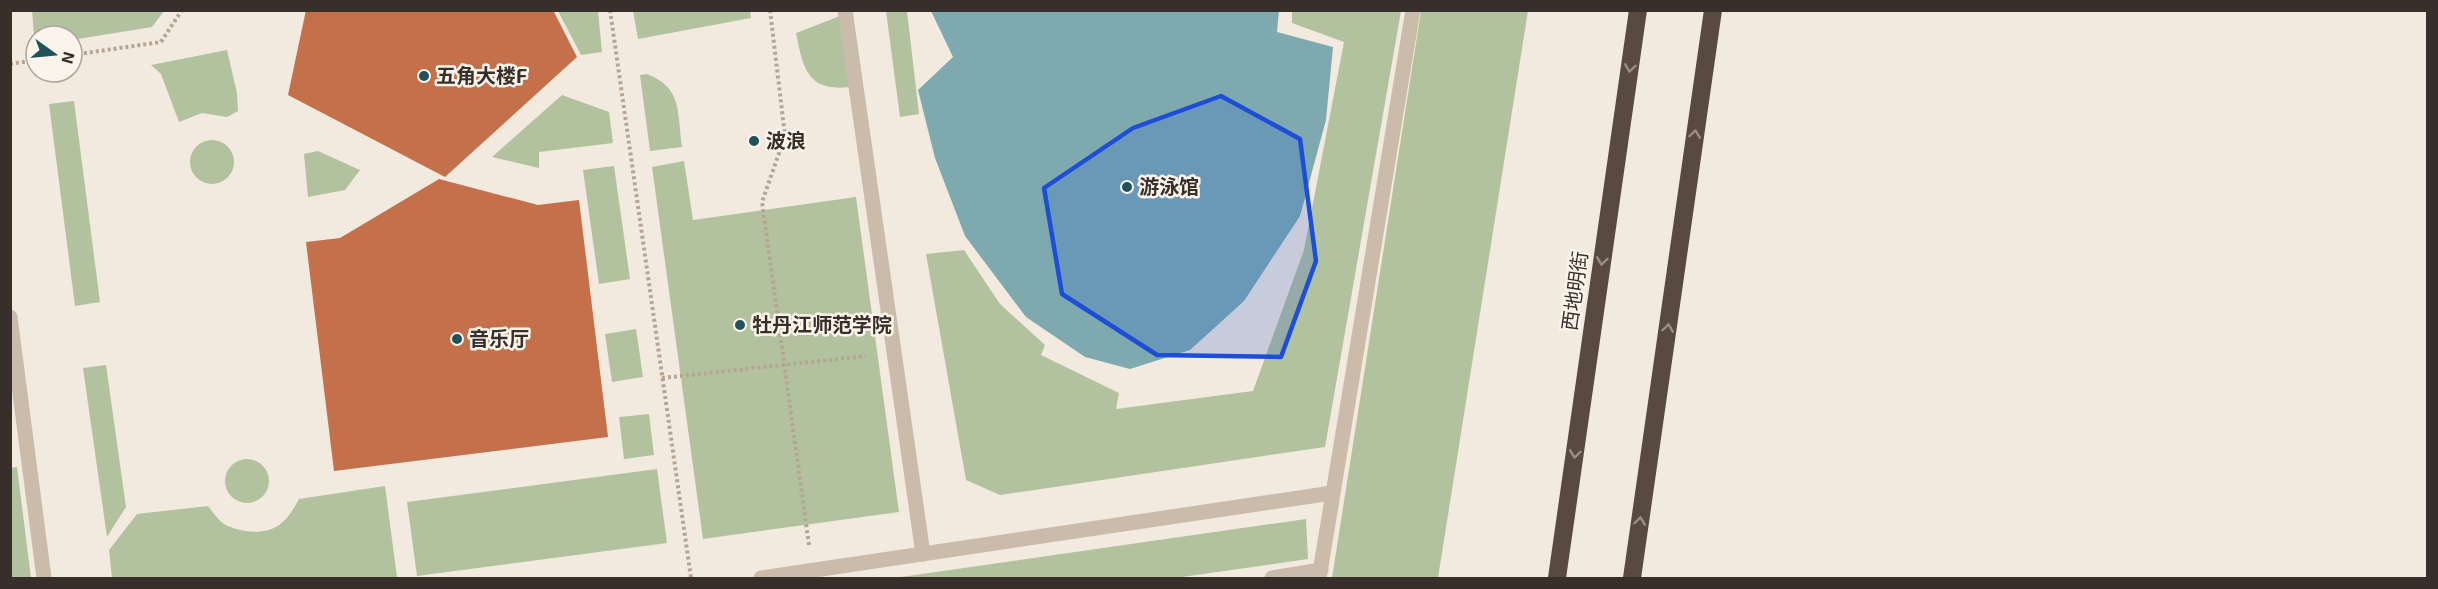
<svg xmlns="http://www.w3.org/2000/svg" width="2438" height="589" viewBox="0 0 2438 589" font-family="'Exo 2','Noto Sans SC',sans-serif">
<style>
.green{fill:#b3c29e}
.water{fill:#7eaaaf}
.building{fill:#c4714b}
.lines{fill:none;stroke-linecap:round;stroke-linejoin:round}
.path{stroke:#b7a594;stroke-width:4;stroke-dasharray:3 3;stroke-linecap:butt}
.lane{stroke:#cbbbaa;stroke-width:15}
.street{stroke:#cbbbaa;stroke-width:15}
.highway{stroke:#594a41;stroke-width:18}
.oneway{stroke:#998e85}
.marked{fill:#1d4ed8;fill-opacity:0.2;stroke:#1d4ed8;stroke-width:4.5;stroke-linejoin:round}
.poi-dot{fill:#1f525a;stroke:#faf4eb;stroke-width:2}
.labels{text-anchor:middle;stroke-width:5;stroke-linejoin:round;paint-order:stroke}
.poi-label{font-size:20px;font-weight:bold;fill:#382f2a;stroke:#faf4eb;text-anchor:start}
.street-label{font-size:20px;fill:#382f2a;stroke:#faf4eb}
</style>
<rect width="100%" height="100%" fill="#f2eade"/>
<g class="green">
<polygon points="32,11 32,10 164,11 152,27 72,40 72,36 36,36 35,46"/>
<polygon points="558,11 598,11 602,52 581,55"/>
<polygon points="633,11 750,11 751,18 638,39"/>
<polygon points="886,11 907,11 919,114 900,117"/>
<polygon points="1292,11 1401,11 1325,447 1000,495 966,480 926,254 964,250 1000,304 1045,345 1041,355 1119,393 1116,409 1253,391 1304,250 1344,42 1292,23"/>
<polygon points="1421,11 1528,11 1438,578 1332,578"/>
<path d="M840 16 849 87C807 92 803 67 796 33Z"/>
<polygon points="227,50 237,93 238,111 227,117 202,113 179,122 161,74 151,65"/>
<path d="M647 74C683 88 677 113 682 147L650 151 640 75Z"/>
<polygon points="562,95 609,112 613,143 539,152 539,168 492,157"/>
<polygon points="74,101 100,302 75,306 49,104"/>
<circle cx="212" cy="162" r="22"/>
<polygon points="318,151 360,170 345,190 308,197 304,154"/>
<polygon points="684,161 693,220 856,197 899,512 703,539 652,167"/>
<polygon points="614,166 630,279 599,284 583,170"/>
<polygon points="636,329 643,377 612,382 605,334"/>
<polygon points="106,365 126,507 107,537 83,368"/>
<polygon points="649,414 654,455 624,459 619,417"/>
<circle cx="247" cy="481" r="22"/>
<polygon points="17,467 31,578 11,578 11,468"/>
<polygon points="657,469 667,543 417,576 407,502"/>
<path d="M385 486 397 577 112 578 109 550 137 514 208 506C213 512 218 520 224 524 239 532 264 536 279 525 288 519 294 508 299 499Z"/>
<polygon points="1306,519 1308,559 1175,578 894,578"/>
</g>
<polygon class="water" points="931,11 1279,11 1277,32 1333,47 1326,120 1300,216 1244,301 1190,350 1130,369 1085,357 1026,317 965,236 935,158 918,90 953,57"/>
<g class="building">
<polygon points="306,10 553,10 577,57 445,177 288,95"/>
<polygon points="439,179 538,205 579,200 608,437 334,471 306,242 340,238"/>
</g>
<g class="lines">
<g class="path">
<polyline points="610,10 691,578"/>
<polyline points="770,10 785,136 762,202 809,545"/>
<polyline points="72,55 161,42 182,10"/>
<polyline points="10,64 36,60"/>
<polyline points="662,378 866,356"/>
</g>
<g class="lane">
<polyline points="845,10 923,554"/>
<polyline points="1272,578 1321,570"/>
<polyline points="1319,578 1413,10"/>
</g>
<g class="street">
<polyline points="10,317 44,578"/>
<polyline points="761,578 1332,493"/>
</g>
<g class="highway">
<polyline points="1557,578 1638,10"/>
<polyline points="1632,578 1713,10"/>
</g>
</g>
<defs><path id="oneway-chevron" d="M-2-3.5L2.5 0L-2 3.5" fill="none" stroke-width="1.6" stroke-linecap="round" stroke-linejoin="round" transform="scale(1.5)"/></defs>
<g class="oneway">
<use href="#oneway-chevron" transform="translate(1630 68) rotate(98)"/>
<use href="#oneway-chevron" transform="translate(1695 134) rotate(-82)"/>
<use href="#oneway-chevron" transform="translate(1602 261) rotate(98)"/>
<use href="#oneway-chevron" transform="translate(1668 328) rotate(-82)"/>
<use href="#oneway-chevron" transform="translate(1575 454) rotate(98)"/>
<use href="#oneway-chevron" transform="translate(1640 521) rotate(-82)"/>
</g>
<path class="marked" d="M1221 96 1300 139 1316 261 1281 357 1157 355 1062 294 1044 188 1133 128Z"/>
<g class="poi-dot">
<circle cx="424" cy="76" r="6"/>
<circle cx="754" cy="141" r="6"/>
<circle cx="1127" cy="187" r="6"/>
<circle cx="740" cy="325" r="6"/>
<circle cx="457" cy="339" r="6"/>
</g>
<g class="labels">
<g class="poi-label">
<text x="436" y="83">五角大楼F</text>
<text x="766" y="148">波浪</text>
<text x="1139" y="194">游泳馆</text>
<text x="752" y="332">牡丹江师范学院</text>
<text x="469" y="346">音乐厅</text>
</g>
<g class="street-label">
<text transform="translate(1575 291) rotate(-82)" y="7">西地明街</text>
</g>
</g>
<rect width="2438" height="589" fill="none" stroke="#382f2a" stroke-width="24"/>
<g transform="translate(54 54) rotate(105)"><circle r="28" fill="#faf4eb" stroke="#aca59e" stroke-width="1.5"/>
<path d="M0-4.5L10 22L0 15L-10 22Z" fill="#1f525a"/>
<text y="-9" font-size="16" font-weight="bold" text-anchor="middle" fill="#382f2a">N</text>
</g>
</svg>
